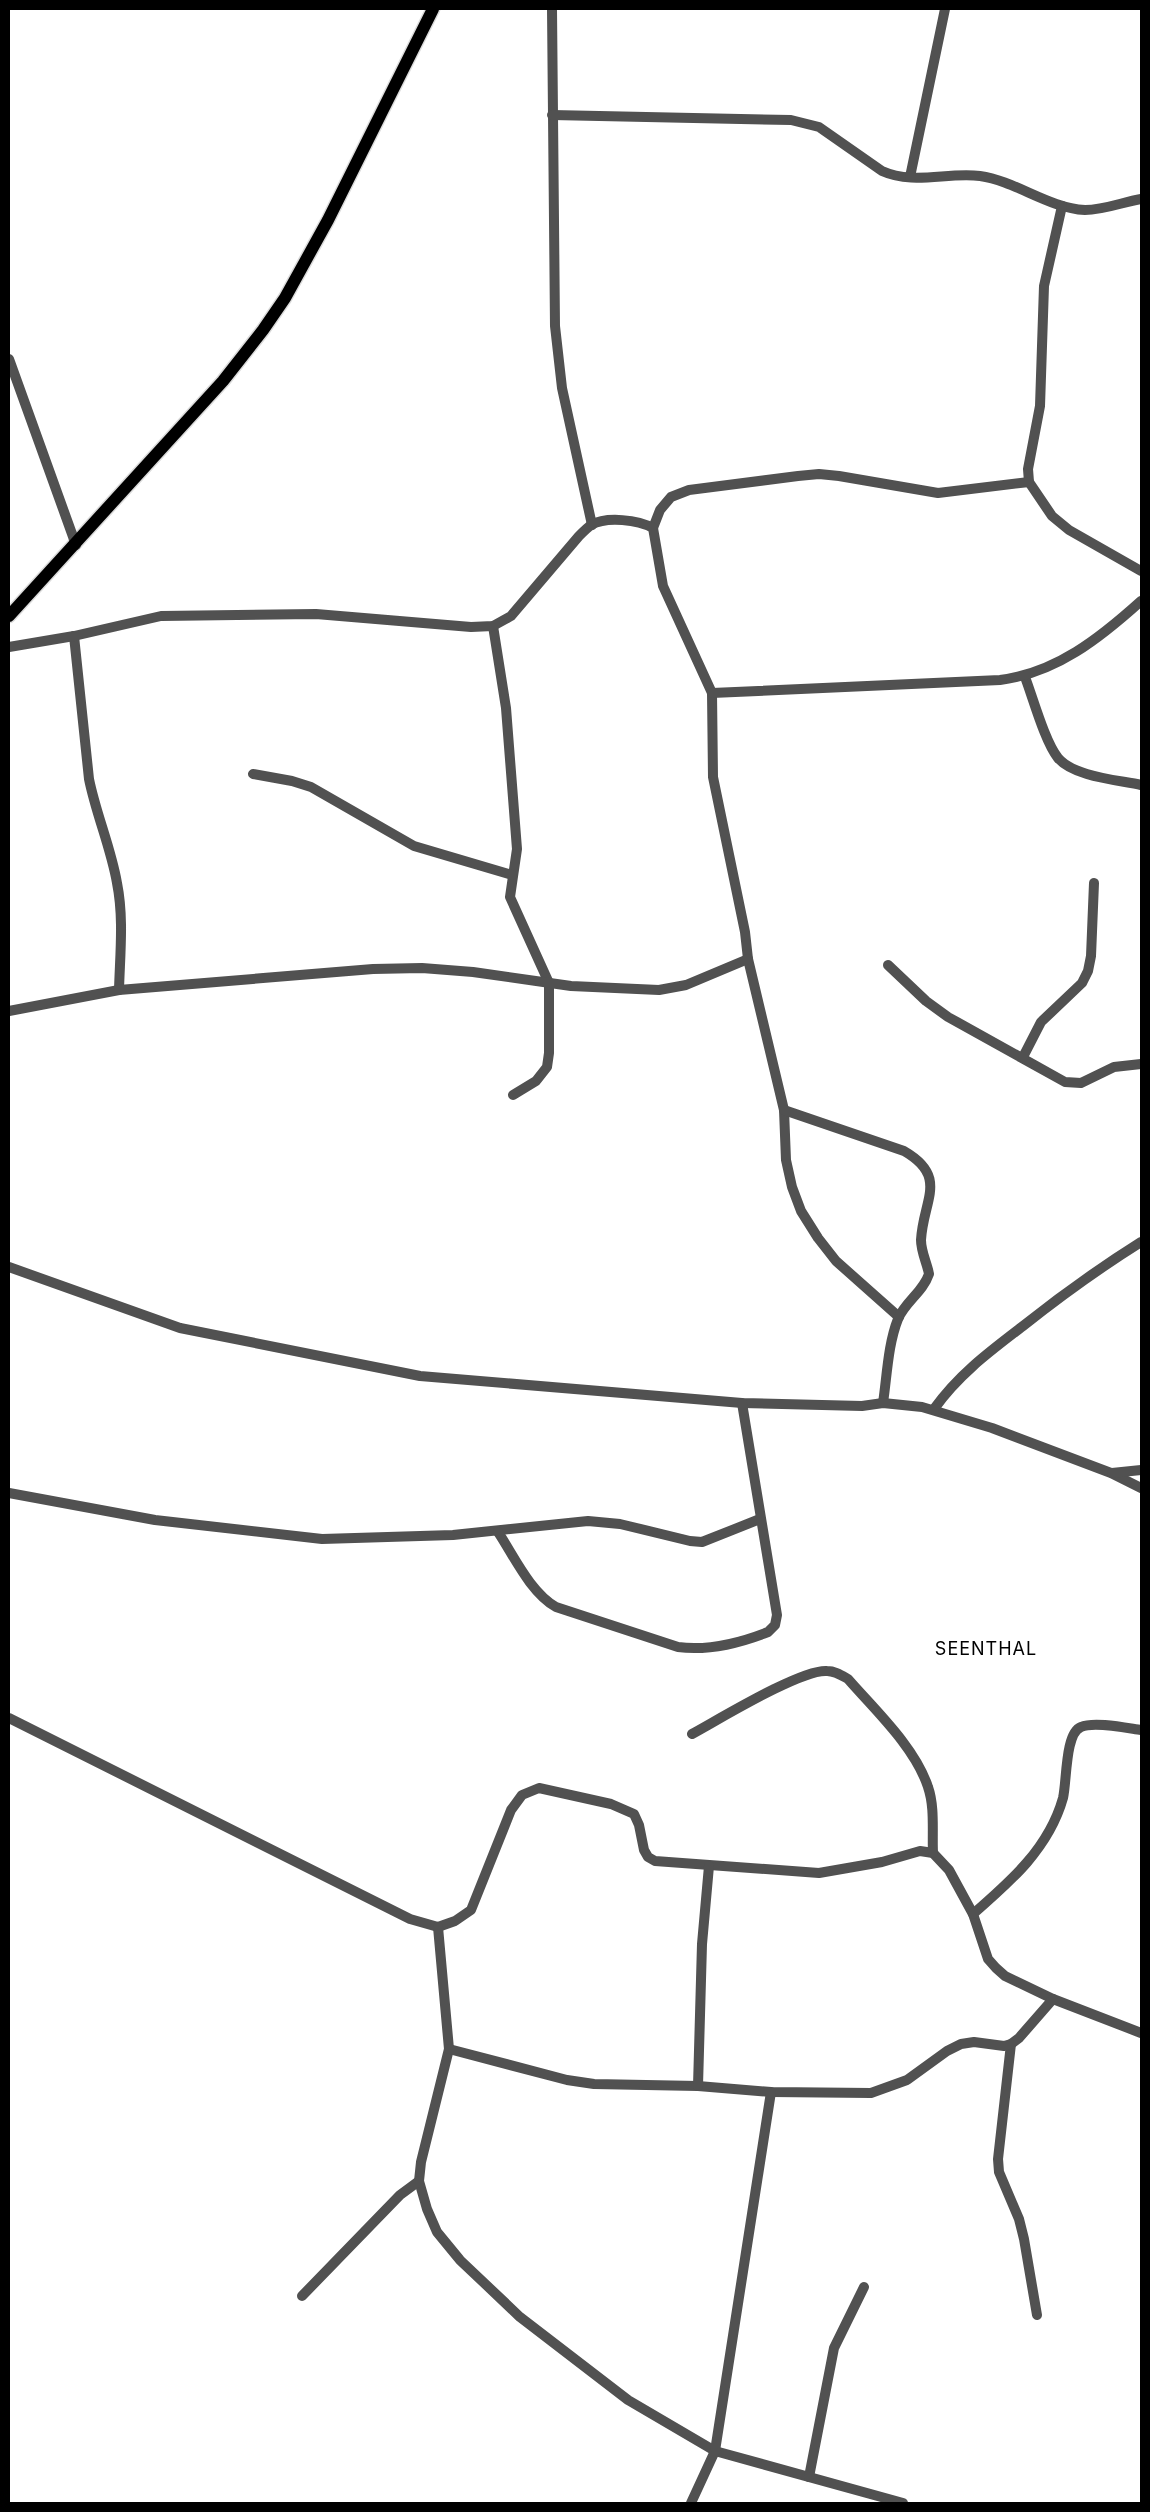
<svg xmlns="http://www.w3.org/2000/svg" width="1150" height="2512" viewBox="0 0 1150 2512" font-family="Inter,sans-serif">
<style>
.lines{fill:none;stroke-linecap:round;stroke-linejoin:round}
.primary-casing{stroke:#dbdbdb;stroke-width:15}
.minor{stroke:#515151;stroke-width:10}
.primary{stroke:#000;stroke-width:12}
.labels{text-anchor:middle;stroke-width:4;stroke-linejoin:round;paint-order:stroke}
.quarter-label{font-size:18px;letter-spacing:1px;fill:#000;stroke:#fff}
</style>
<rect width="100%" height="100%" fill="#fff"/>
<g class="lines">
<g class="primary-casing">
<polyline id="primary" points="9,616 223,381 263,330 285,298 328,220 433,9"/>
</g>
<g class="minor">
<polyline points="552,9 555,326 562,388 592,525"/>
<path d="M552 115 791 120 819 127 882 171C913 185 947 172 980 176 1016 181 1048 208 1085 210 1104 210 1123 202 1141 199"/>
<polyline points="910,177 945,9"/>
<polyline points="1062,206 1044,286 1040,406 1028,469 1029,482 1052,516 1069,530 1141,571"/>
<polyline points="9,359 76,545"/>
<polyline points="653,528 660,510 671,497 689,490 798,476 819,474 839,476 938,493 1029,482"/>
<polyline points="493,626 506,708 517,849 510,897 549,983 549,1053 547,1067 536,1081 513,1095"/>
<path d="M74 636 89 779C96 814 111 848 117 883 124 918 120 954 119 990"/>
<path d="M9 647 74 636 161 616 316 614 471 627 493 626 511 616 579 536C583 532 587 528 591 525 607 516 638 520 653 528L663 586 712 693 713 777 745 932 748 959 784 1110 786 1160 792 1187 801 1211 818 1238 836 1261 899 1317"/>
<path d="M1025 677C1033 698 1045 742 1058 758 1074 777 1119 780 1141 785"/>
<path d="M712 693 1000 680C1056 673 1100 638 1141 601"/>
<polyline points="253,774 292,781 311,787 414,846 512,875"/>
<polyline points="888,965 926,1001 948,1017 1065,1082 1081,1083 1114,1067 1141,1064"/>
<polyline points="9,1011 119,990 373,969 422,968 473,972 571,986 659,990 686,985 748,959"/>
<polyline points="1023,1057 1041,1022 1082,983 1088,971 1091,956 1094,883"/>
<path d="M784 1110 904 1151C949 1177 923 1200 921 1240 921 1252 927 1263 929 1274 923 1292 905 1302 898 1319 888 1344 887 1376 883 1403"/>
<polyline points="9,1267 180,1328 420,1376 742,1403 862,1406 883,1403 922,1407 992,1428 1111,1473 1141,1488"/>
<path d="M934 1409C958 1375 989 1352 1023 1326 1062 1295 1098 1269 1141 1242"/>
<polyline points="1112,1473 1141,1470"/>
<polyline points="9,1493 155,1520 322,1539 453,1535 588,1521 620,1524 690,1541 702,1542 760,1519"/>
<path d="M498 1532C514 1556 530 1592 556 1607L678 1647C708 1651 740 1643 768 1632L775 1625 777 1615 742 1403"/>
<polyline points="9,1718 410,1919 438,1927 455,1921 471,1910 511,1810 522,1795 539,1788 611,1804 634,1814 639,1825 644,1850 648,1857 655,1861 819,1873 882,1862 920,1851 933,1853 949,1870 973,1914 988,1959 996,1968 1005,1976 1053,1999 1141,2033"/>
<path d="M692 1734C718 1720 801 1669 827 1671 835 1671 841 1675 848 1679 875 1710 915 1747 928 1787 935 1807 932 1832 933 1853"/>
<path d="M973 1914C1011 1881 1049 1848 1063 1798 1067 1781 1065 1733 1081 1727 1094 1721 1127 1728 1141 1730"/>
<polyline points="438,1927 449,2049 421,2162 419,2181 427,2209 437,2232 460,2260 520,2317 628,2400 715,2451 903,2503"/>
<polyline points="1011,2044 998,2159 999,2172 1019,2219 1024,2239 1037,2315"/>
<polyline points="449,2049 567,2080 594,2084 698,2086 771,2092 871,2093 907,2080 947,2051 961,2044 974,2042 1004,2046 1011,2044 1019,2038 1053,1999"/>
<polyline points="698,2086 702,1944 709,1866"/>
<polyline points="302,2296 400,2195 419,2181"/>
<polyline points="809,2477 834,2348 864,2287"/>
<polyline points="691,2503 715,2451 771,2092"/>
</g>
<use href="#primary" class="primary"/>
</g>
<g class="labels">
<g class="quarter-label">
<text x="986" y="1655">SEENTHAL</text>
</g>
</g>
<rect width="1150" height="2512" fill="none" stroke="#000000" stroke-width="20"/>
</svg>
